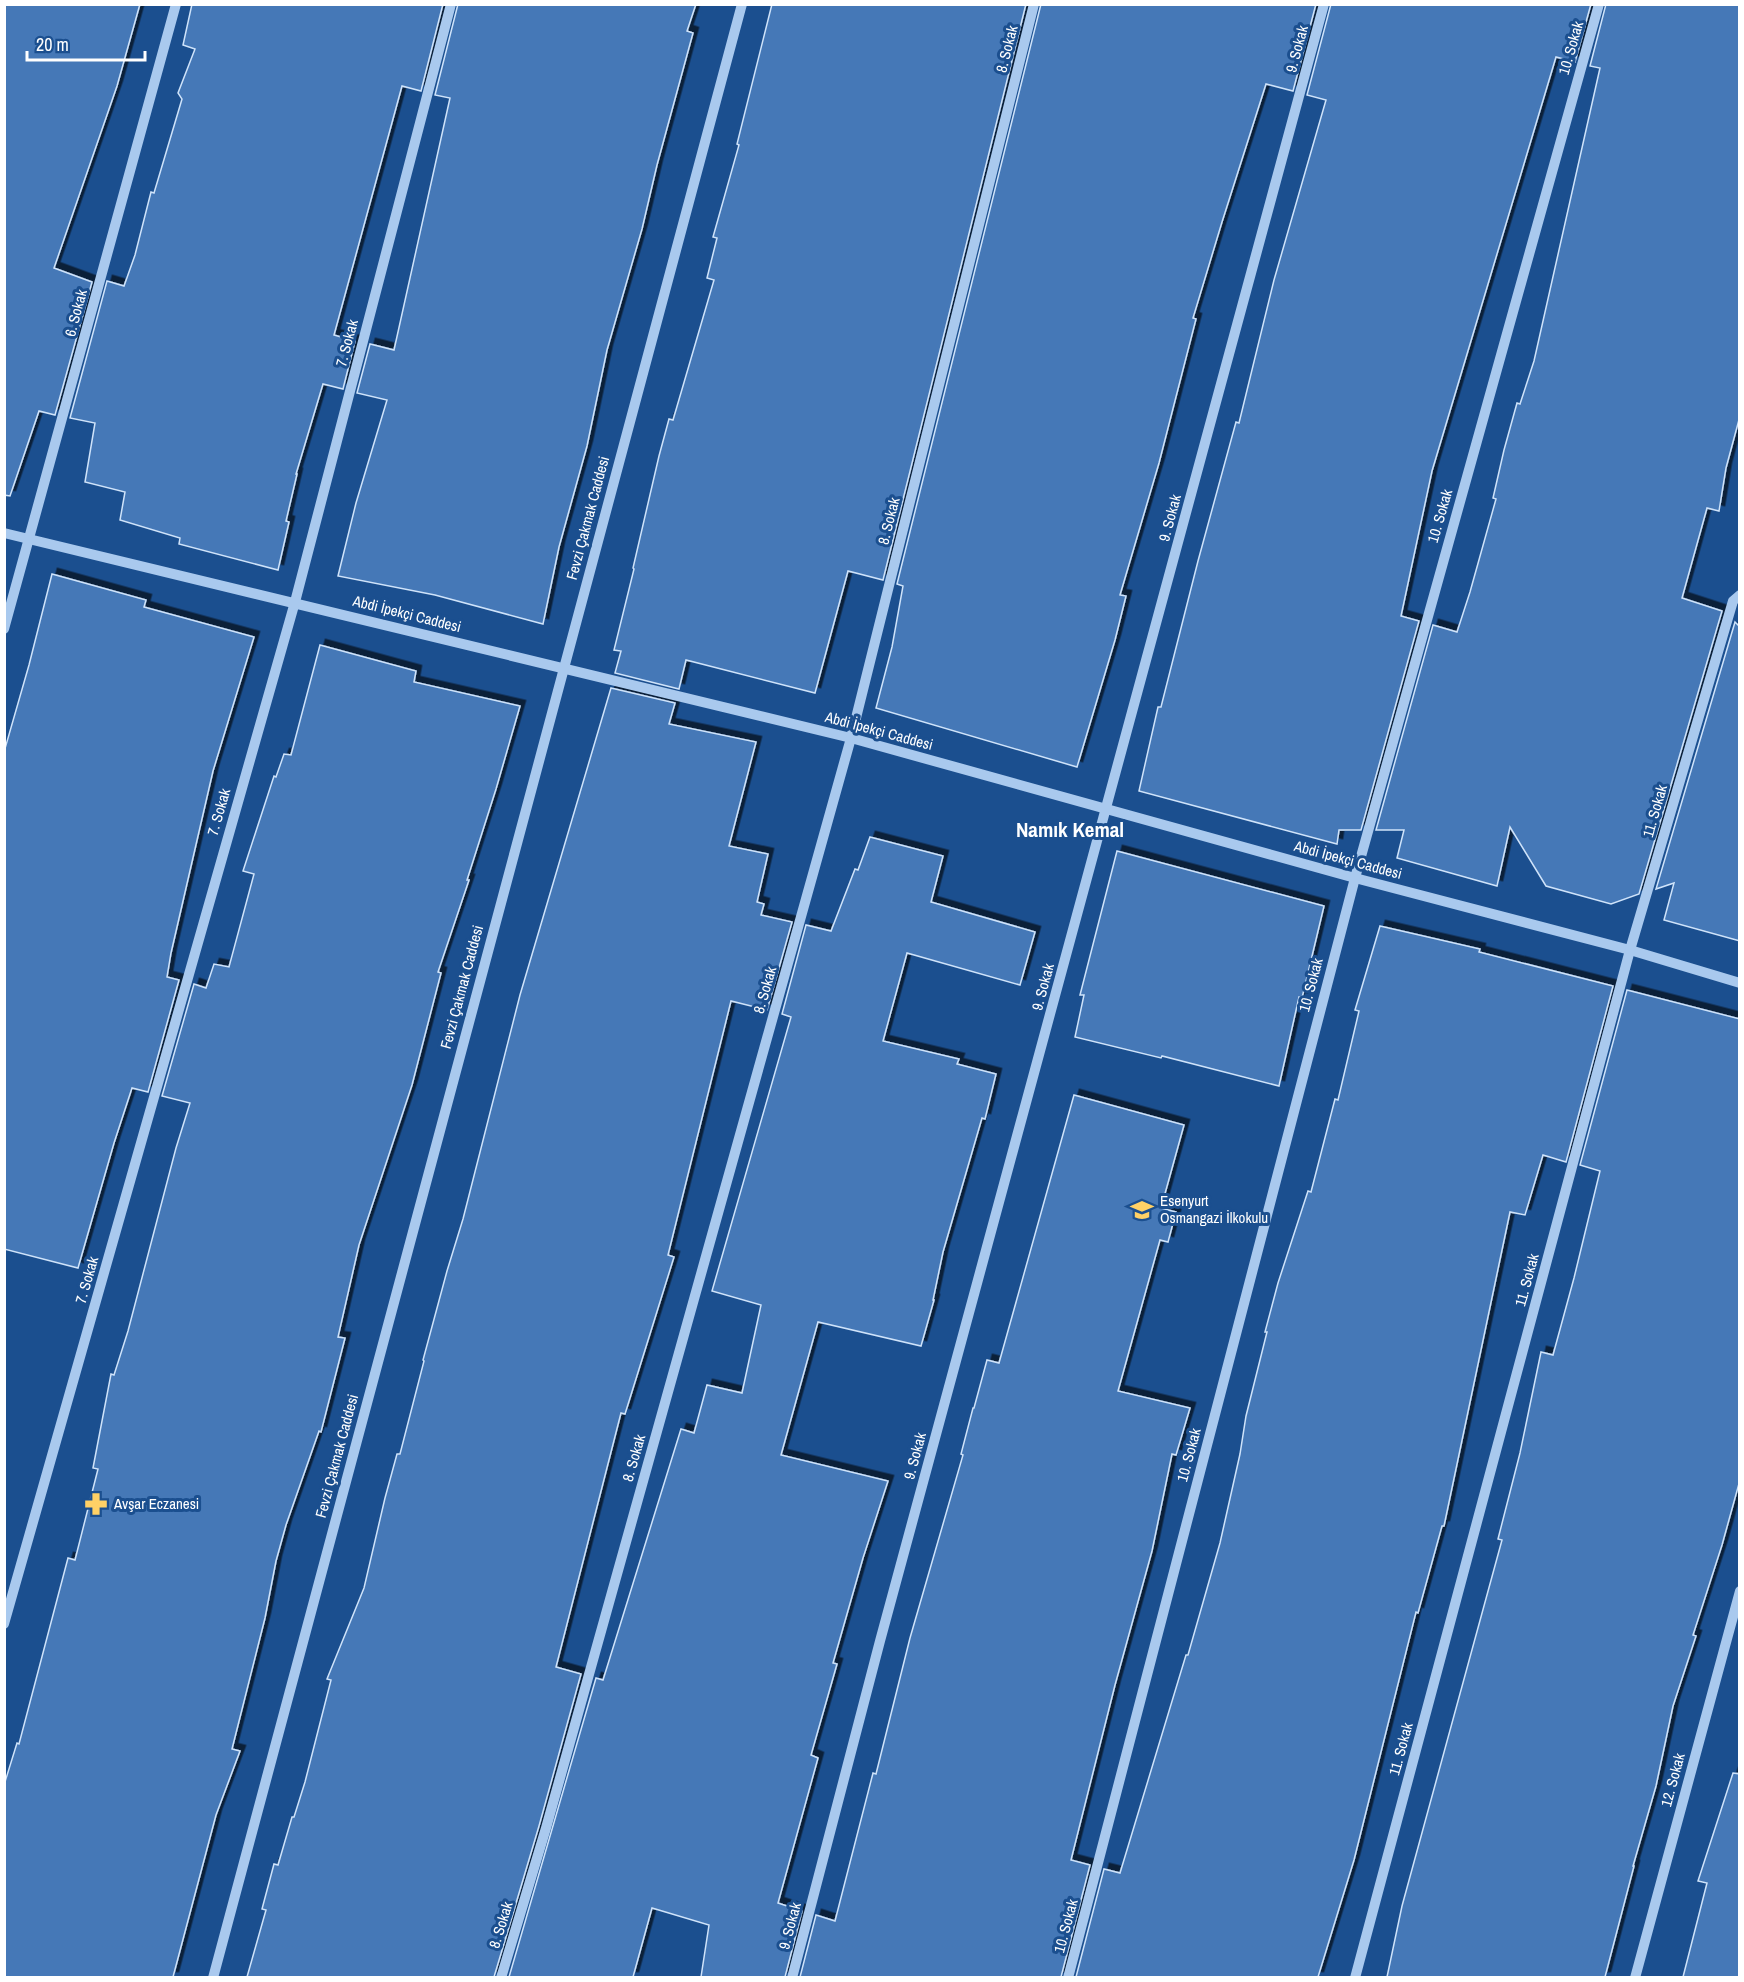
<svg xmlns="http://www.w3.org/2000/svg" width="1744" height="1982" viewBox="0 0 1744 1982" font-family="'Archivo Narrow',sans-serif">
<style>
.building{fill:#4478b7;stroke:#cfe3fa;stroke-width:1.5;filter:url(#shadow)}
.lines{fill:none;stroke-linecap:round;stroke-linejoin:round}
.minor{stroke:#a9c9ee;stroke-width:10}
.labels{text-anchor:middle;stroke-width:6;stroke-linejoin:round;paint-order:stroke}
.street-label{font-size:15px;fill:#fff;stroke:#1b4f8f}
.poi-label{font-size:15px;fill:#fff;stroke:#1b4f8f;text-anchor:start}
.district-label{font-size:21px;font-weight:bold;fill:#fff;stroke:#1b4f8f}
</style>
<defs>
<filter id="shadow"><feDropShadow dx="5.5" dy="-5.5" stdDeviation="0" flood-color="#0009"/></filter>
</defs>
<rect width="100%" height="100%" fill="#1b4f8f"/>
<g class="building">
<polygon points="4,4 140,4 117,86 54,268 92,282 55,415 39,411 10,496 4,495"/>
<polygon points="192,4 443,4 421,91 402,86 334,335 355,341 343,389 323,384 296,474 297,474 286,521 289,522 278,570 179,544 180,538 120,520 125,492 85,482 95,423 70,418 107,281 124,286 135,255 151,192 154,193 182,99 178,93 195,49 183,45"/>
<polygon points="458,4 696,4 687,31 693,33 657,165 642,229 607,350 587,446 559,547 543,624 435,595 338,576 356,503 387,400 357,393 370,344 394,350 450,98 435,95"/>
<polygon points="772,4 1026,4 883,580 848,571 815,693 686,660 679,689 615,673 621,651 614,650 634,569 633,568 659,456 669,419 673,420 714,280 707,278 717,238 713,237 739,145 737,144"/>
<polygon points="1041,4 1316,4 1293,91 1266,84 1222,222 1193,318 1196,319 1159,463 1120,595 1126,596 1115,640 1077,767 876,708 892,647 903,586 897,584"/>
<polygon points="1331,4 1591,4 1575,62 1556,57 1432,471 1401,616 1419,621 1361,830 1339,830 1337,844 1139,791 1158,707 1161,707 1198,561 1236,422 1239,423 1274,280 1326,100 1307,95"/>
<polygon points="1606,4 1740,4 1740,416 1726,468 1719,511 1707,508 1682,598 1722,611 1639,894 1611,904 1546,886 1510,827 1497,886 1397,858 1404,830 1376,830 1433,625 1457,632 1470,592 1496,499 1493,498 1504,450 1517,403 1520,404 1534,361 1600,68 1590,66"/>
<polygon points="52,574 146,600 144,607 254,637 213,771 171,953 167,977 179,980 148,1092 132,1088 114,1143 78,1268 4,1249 4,752 29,665"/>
<polygon points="1735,622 1740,627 1740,941 1664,920 1674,883 1656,889"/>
<polygon points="320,645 416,671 414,682 520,706 496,789 467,880 469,880 438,972 441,973 412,1085 359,1245 338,1337 345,1338 321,1432 319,1431 286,1525 276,1561 265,1618 232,1749 240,1751 216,1815 173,1977 4,1977 4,1785 17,1743 19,1744 68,1558 75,1560 98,1469 93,1468 111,1374 114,1375 128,1331 176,1148 190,1103 162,1096 194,984 206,988 214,964 229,967 254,874 243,871 274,776 276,777 284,754 291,755"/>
<polygon points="611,688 675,703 669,724 756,742 729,846 768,854 757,902 764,904 761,915 792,922 767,1010 731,1001 668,1255 674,1257 625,1414 621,1413 556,1667 581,1674 539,1826 494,1977 247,1977 266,1910 262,1909 274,1864 278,1865 292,1817 294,1817 305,1782 331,1680 327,1679 364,1588 385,1498 397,1454 400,1454 424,1361 423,1360 447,1271 463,1219 520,995"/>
<polygon points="870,837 943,856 931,902 1035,932 1020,985 907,953 883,1041 959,1059 957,1064 996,1074 985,1119 982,1118 943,1252 933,1300 934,1300 921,1346 818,1322 781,1455 888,1481 863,1558 833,1663 837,1664 811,1755 818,1758 778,1903 802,1911 785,1977 701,1977 709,1925 652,1908 633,1977 509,1977 596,1678 603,1680 681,1429 694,1433 707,1385 742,1393 761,1305 712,1291 791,1017 782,1014 806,925 831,931 855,869 858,870"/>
<polygon points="1117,851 1324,906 1302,998 1299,997 1279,1086 1162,1056 1161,1058 1075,1037 1084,995 1080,995"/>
<polygon points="1380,926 1480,949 1479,952 1613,986 1566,1162 1543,1155 1525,1215 1510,1212 1444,1526 1442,1526 1418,1613 1416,1612 1354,1860 1318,1977 1076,1977 1104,1869 1120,1873 1186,1655 1188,1655 1220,1543 1240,1454 1246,1416 1267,1332 1265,1332 1278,1283 1308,1191 1311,1192 1335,1099 1338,1100 1359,1011 1355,1010"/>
<polygon points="1627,990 1740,1019 1740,1480 1722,1545 1693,1635 1696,1636 1673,1706 1656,1786 1633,1866 1634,1866 1605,1977 1387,1977 1402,1906 1502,1540 1498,1539 1520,1453 1541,1352 1553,1355 1574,1278 1600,1171 1580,1165"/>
<polygon points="1074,1095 1184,1125 1161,1208 1176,1212 1168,1242 1160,1240 1118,1391 1190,1408 1176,1455 1172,1454 1152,1551 1115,1685 1071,1860 1090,1865 1061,1977 800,1977 816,1915 835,1921 873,1773 876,1774 910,1638 963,1455 961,1454 973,1408 974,1408 987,1360 999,1363"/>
<polygon points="1733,1773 1740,1774 1740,1977 1683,1977 1707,1883 1698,1881"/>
</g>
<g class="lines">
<g class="minor">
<polyline points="4,533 851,738 1355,878 1630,950 1740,983"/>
<polyline points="4,629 176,4"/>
<polyline points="4,1624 295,602 451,4"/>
<polyline points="213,1978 742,4"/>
<polyline points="501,1978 546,1828 851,738 1034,4"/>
<polyline points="792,1978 880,1641 1324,4"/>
<polyline points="1068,1978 1355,878 1599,4"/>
<polyline points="1355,1978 1630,950 1733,601 1740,595"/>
<polyline points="1635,1978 1740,1591"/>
</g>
</g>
<defs>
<g id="school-bare" transform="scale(1.8)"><path d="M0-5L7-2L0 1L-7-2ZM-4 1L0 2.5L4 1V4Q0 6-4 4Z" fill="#ffd166" stroke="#1b4f8f" stroke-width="2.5" paint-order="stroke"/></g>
<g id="pharmacy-bare" transform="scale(1.8)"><path d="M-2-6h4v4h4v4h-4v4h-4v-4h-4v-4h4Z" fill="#ffd166" stroke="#1b4f8f" stroke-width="2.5" paint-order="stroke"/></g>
</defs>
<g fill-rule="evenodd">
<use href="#school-bare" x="1142" y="1210"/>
<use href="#pharmacy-bare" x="96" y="1504"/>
</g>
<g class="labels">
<g class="street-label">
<text transform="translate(1571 48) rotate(-74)" y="5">10. Sokak</text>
<text transform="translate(1007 49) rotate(-76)" y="5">8. Sokak</text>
<text transform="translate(1297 49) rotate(-75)" y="5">9. Sokak</text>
<text transform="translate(76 313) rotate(-75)" y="5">6. Sokak</text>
<text transform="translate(347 343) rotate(-75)" y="5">7. Sokak</text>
<text transform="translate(1440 516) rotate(-74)" y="5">10. Sokak</text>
<text transform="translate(588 518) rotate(-75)" y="5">Fevzi Çakmak Caddesi</text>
<text transform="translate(1170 518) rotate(-75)" y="5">9. Sokak</text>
<text transform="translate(889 521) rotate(-76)" y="5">8. Sokak</text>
<text transform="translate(407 614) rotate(14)" y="5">Abdi İpekçi Caddesi</text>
<text transform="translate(879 731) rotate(15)" y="5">Abdi İpekçi Caddesi</text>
<text transform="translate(1655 811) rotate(-74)" y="5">11. Sokak</text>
<text transform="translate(219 812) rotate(-74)" y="5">7. Sokak</text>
<text transform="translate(1348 860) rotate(15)" y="5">Abdi İpekçi Caddesi</text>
<text transform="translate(1311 985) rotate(-75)" y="5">10. Sokak</text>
<text transform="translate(462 987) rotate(-75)" y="5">Fevzi Çakmak Caddesi</text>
<text transform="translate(1043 987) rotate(-75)" y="5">9. Sokak</text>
<text transform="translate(765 990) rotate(-74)" y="5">8. Sokak</text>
<text transform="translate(87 1280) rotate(-74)" y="5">7. Sokak</text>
<text transform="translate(1527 1280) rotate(-75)" y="5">11. Sokak</text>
<text transform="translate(1189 1455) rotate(-75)" y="5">10. Sokak</text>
<text transform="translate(337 1456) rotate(-75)" y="5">Fevzi Çakmak Caddesi</text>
<text transform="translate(915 1456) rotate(-75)" y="5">9. Sokak</text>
<text transform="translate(634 1458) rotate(-74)" y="5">8. Sokak</text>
<text transform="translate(1401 1749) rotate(-75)" y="5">11. Sokak</text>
<text transform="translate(1673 1780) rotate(-75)" y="5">12. Sokak</text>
<text transform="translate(501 1925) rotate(-73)" y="5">8. Sokak</text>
<text transform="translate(790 1926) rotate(-75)" y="5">9. Sokak</text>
<text transform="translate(1066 1926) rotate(-75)" y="5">10. Sokak</text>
</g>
<g class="poi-label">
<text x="1160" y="1206">Esenyurt<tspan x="1160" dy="17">Osmangazi İlkokulu</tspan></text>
<text x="114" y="1509">Avşar Eczanesi</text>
</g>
<g class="district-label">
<text x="1070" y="837">Namık Kemal</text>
</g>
</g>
<rect width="1744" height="1982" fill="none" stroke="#ffffff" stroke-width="12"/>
<path d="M27 51v9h118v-9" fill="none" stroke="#ffffff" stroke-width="3"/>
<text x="36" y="51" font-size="18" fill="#ffffff" stroke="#1b4f8f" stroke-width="4.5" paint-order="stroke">20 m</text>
</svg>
